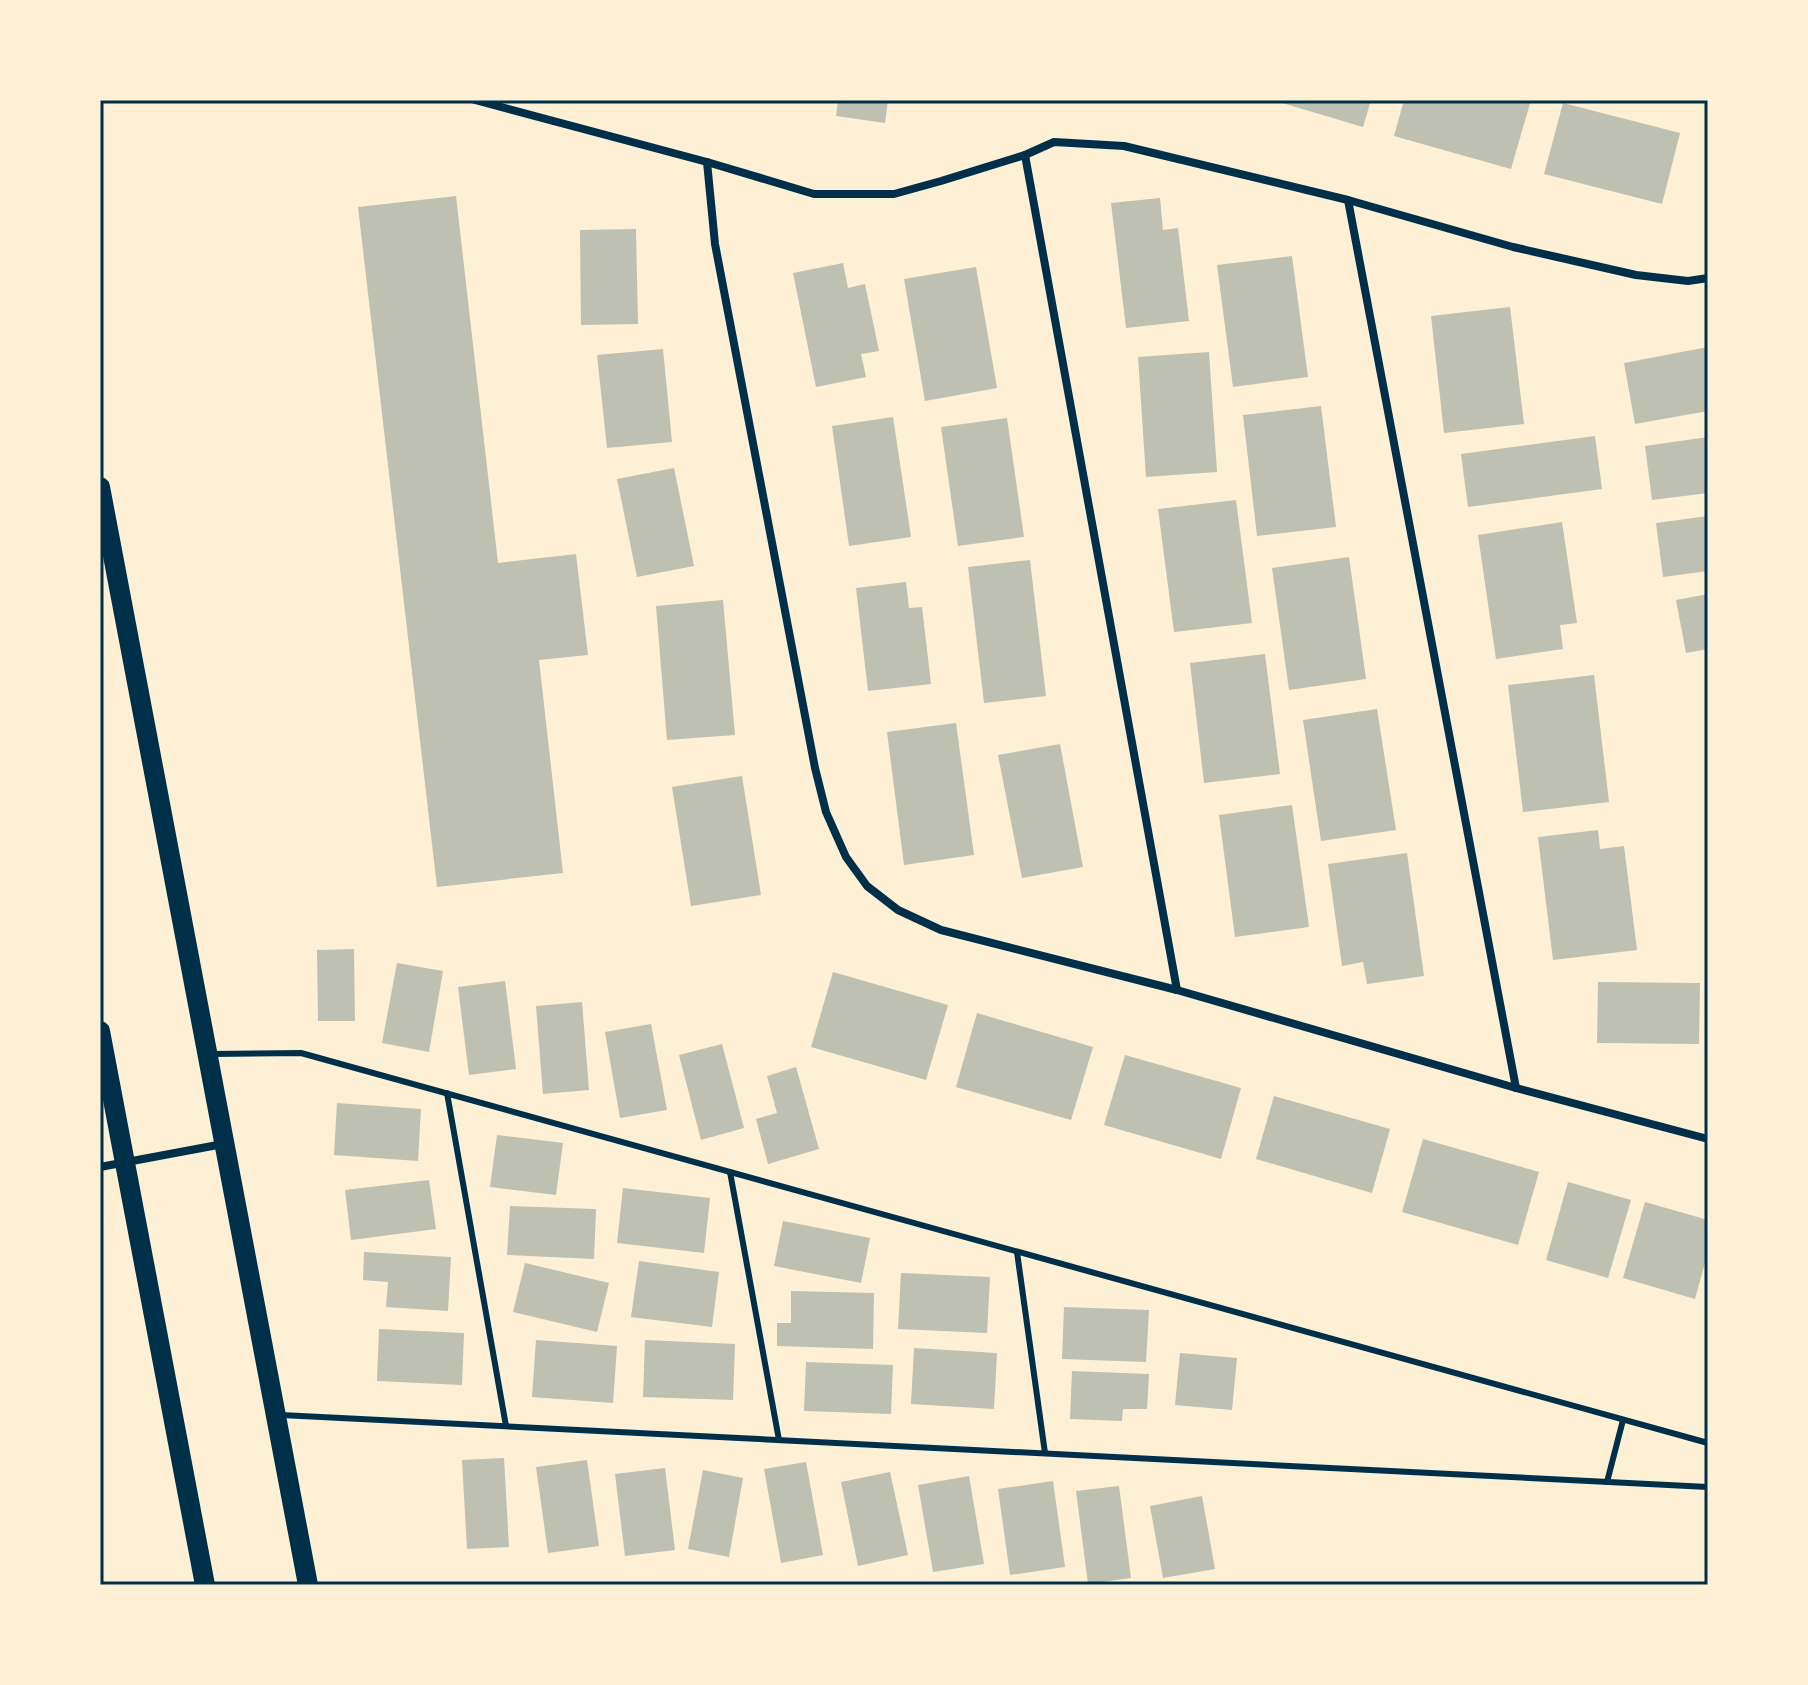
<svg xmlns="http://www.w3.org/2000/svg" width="1808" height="1685" viewBox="0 0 1808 1685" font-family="'Roboto Condensed',sans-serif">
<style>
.building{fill:#bec0b2}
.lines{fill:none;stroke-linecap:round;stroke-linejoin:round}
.service{stroke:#003049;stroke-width:6}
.minor{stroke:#003049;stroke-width:8}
.primary{stroke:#003049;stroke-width:20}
.neatline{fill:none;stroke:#003049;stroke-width:3}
</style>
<rect width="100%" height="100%" fill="#fdf0d5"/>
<g class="building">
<polygon points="838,100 888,100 885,123 836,116"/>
<polygon points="1272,100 1371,100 1363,127"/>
<polygon points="1404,100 1531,100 1511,169 1394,136"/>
<polygon points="1563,103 1680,133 1662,204 1544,174"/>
<polygon points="456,196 498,563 576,554 588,655 539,660 563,873 437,887 358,207"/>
<polygon points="1160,198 1163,230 1178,228 1189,321 1126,328 1111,203"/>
<polygon points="636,229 638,324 581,325 580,230"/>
<polygon points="1292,256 1308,377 1233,387 1217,265"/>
<polygon points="843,263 848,288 865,284 879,351 861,354 866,377 816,387 793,273"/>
<polygon points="976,267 997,388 925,401 904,279"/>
<polygon points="1510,307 1524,424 1444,433 1431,316"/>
<polygon points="1708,347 1708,411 1635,424 1624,363"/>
<polygon points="663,349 672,442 607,448 597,355"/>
<polygon points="1209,352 1217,472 1146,477 1138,357"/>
<polygon points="1321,406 1336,527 1257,536 1243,415"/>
<polygon points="893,417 911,537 849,546 832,426"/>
<polygon points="1007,418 1024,537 958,546 941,427"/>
<polygon points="1595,436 1602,489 1468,507 1461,454"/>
<polygon points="1708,437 1708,493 1652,500 1645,446"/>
<polygon points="674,468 694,566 637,577 617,479"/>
<polygon points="1236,500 1252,623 1174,632 1158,509"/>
<polygon points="1708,516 1708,571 1663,577 1656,523"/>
<polygon points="1562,522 1577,623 1560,625 1563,649 1496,659 1478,535"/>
<polygon points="1349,557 1366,679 1289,690 1272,568"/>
<polygon points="1030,560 1046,696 984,703 968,567"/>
<polygon points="906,582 909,608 922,607 931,684 868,691 856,588"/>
<polygon points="1708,594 1708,649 1686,653 1676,600"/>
<polygon points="723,600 735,735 667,740 656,606"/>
<polygon points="1265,654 1280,774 1204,783 1190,663"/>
<polygon points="1594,675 1609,802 1523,812 1508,685"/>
<polygon points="1377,709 1396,830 1321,841 1303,720"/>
<polygon points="956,723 974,855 904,865 887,732"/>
<polygon points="1060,744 1083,867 1022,878 998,755"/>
<polygon points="742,776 761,895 691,906 672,787"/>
<polygon points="1292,805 1309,927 1235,937 1219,815"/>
<polygon points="1598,830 1600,849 1624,846 1637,950 1553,960 1538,837"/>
<polygon points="1407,853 1424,976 1367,984 1363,962 1342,966 1328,864"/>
<polygon points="354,949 355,1021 318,1021 317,950"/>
<polygon points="397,963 443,971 429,1052 382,1043"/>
<polygon points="833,972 948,1005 926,1080 811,1047"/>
<polygon points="505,981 516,1069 469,1075 458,987"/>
<polygon points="1598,982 1700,983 1699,1044 1597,1043"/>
<polygon points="582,1002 589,1090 543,1094 536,1006"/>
<polygon points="977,1013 1093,1047 1071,1120 956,1087"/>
<polygon points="651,1024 667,1110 620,1118 605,1032"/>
<polygon points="722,1044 744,1128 701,1140 679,1055"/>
<polygon points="1125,1055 1241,1088 1221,1159 1104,1125"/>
<polygon points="796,1067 819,1149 768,1164 756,1119 777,1113 767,1076"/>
<polygon points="1274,1096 1390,1129 1372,1193 1256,1159"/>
<polygon points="337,1103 421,1109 418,1161 334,1155"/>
<polygon points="497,1135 563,1143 556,1195 490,1187"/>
<polygon points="1423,1139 1539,1172 1518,1245 1402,1212"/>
<polygon points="429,1180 436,1229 351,1240 345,1190"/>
<polygon points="1568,1182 1631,1200 1608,1278 1546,1260"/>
<polygon points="623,1188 710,1198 704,1253 617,1243"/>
<polygon points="1645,1202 1708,1220 1708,1252 1695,1299 1623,1278"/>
<polygon points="510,1206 596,1209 594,1259 507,1255"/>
<polygon points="783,1221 870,1238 861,1283 774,1266"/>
<polygon points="364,1252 451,1257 448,1311 386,1307 388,1282 363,1280"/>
<polygon points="639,1261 719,1272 712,1327 631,1317"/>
<polygon points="525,1263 609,1283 597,1332 513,1312"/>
<polygon points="901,1273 990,1277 987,1333 898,1329"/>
<polygon points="791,1291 874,1293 873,1349 777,1346 777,1323 791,1323"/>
<polygon points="1064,1307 1149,1310 1146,1362 1062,1359"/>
<polygon points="379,1329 464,1333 462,1385 377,1381"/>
<polygon points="536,1340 617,1346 613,1403 532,1397"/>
<polygon points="645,1340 735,1344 733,1400 643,1397"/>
<polygon points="914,1348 997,1353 994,1409 911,1404"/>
<polygon points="1180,1353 1237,1358 1232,1410 1175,1405"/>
<polygon points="806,1362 893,1365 891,1414 804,1411"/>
<polygon points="1072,1371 1149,1374 1147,1409 1123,1409 1122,1421 1070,1419"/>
<polygon points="504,1458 509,1547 467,1549 462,1460"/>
<polygon points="587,1460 599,1546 548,1553 536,1467"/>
<polygon points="806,1462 823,1555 781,1563 764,1469"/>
<polygon points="665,1468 675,1550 625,1556 615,1474"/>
<polygon points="703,1470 743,1478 729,1557 688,1549"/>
<polygon points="890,1472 908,1555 858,1566 841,1482"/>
<polygon points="969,1476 984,1564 933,1572 918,1485"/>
<polygon points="1053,1481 1065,1567 1010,1575 998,1489"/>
<polygon points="1119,1486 1131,1578 1088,1584 1076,1491"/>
<polygon points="1202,1496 1215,1569 1163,1578 1150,1506"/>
</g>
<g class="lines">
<g class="service">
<polyline points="210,1054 301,1053 1708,1443"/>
<polyline points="447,1093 506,1426"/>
<polyline points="730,1172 779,1440"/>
<polyline points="1017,1252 1045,1453"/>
<polyline points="281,1415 1708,1487"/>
<polyline points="1607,1482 1623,1420"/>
</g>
<g class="minor">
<polyline points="475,100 707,162 814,194 894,194 941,181 1025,155 1054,142 1124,146 1348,200 1513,247 1636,275 1688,281 1708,278"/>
<polyline points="1025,155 1177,990"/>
<polyline points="707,162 715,244 815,768 826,812 846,857 867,886 898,910 941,930 1177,990 1516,1088 1708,1139"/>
<polyline points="1348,200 1516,1088"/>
<polyline points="100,1167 223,1144"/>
</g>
<g class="primary">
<polyline points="100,487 308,1585"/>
<polyline points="100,1031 205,1585"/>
</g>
</g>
<rect width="1808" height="1685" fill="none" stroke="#fdf0d5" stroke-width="204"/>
<rect x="102" y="102" width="1604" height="1481" class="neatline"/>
</svg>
